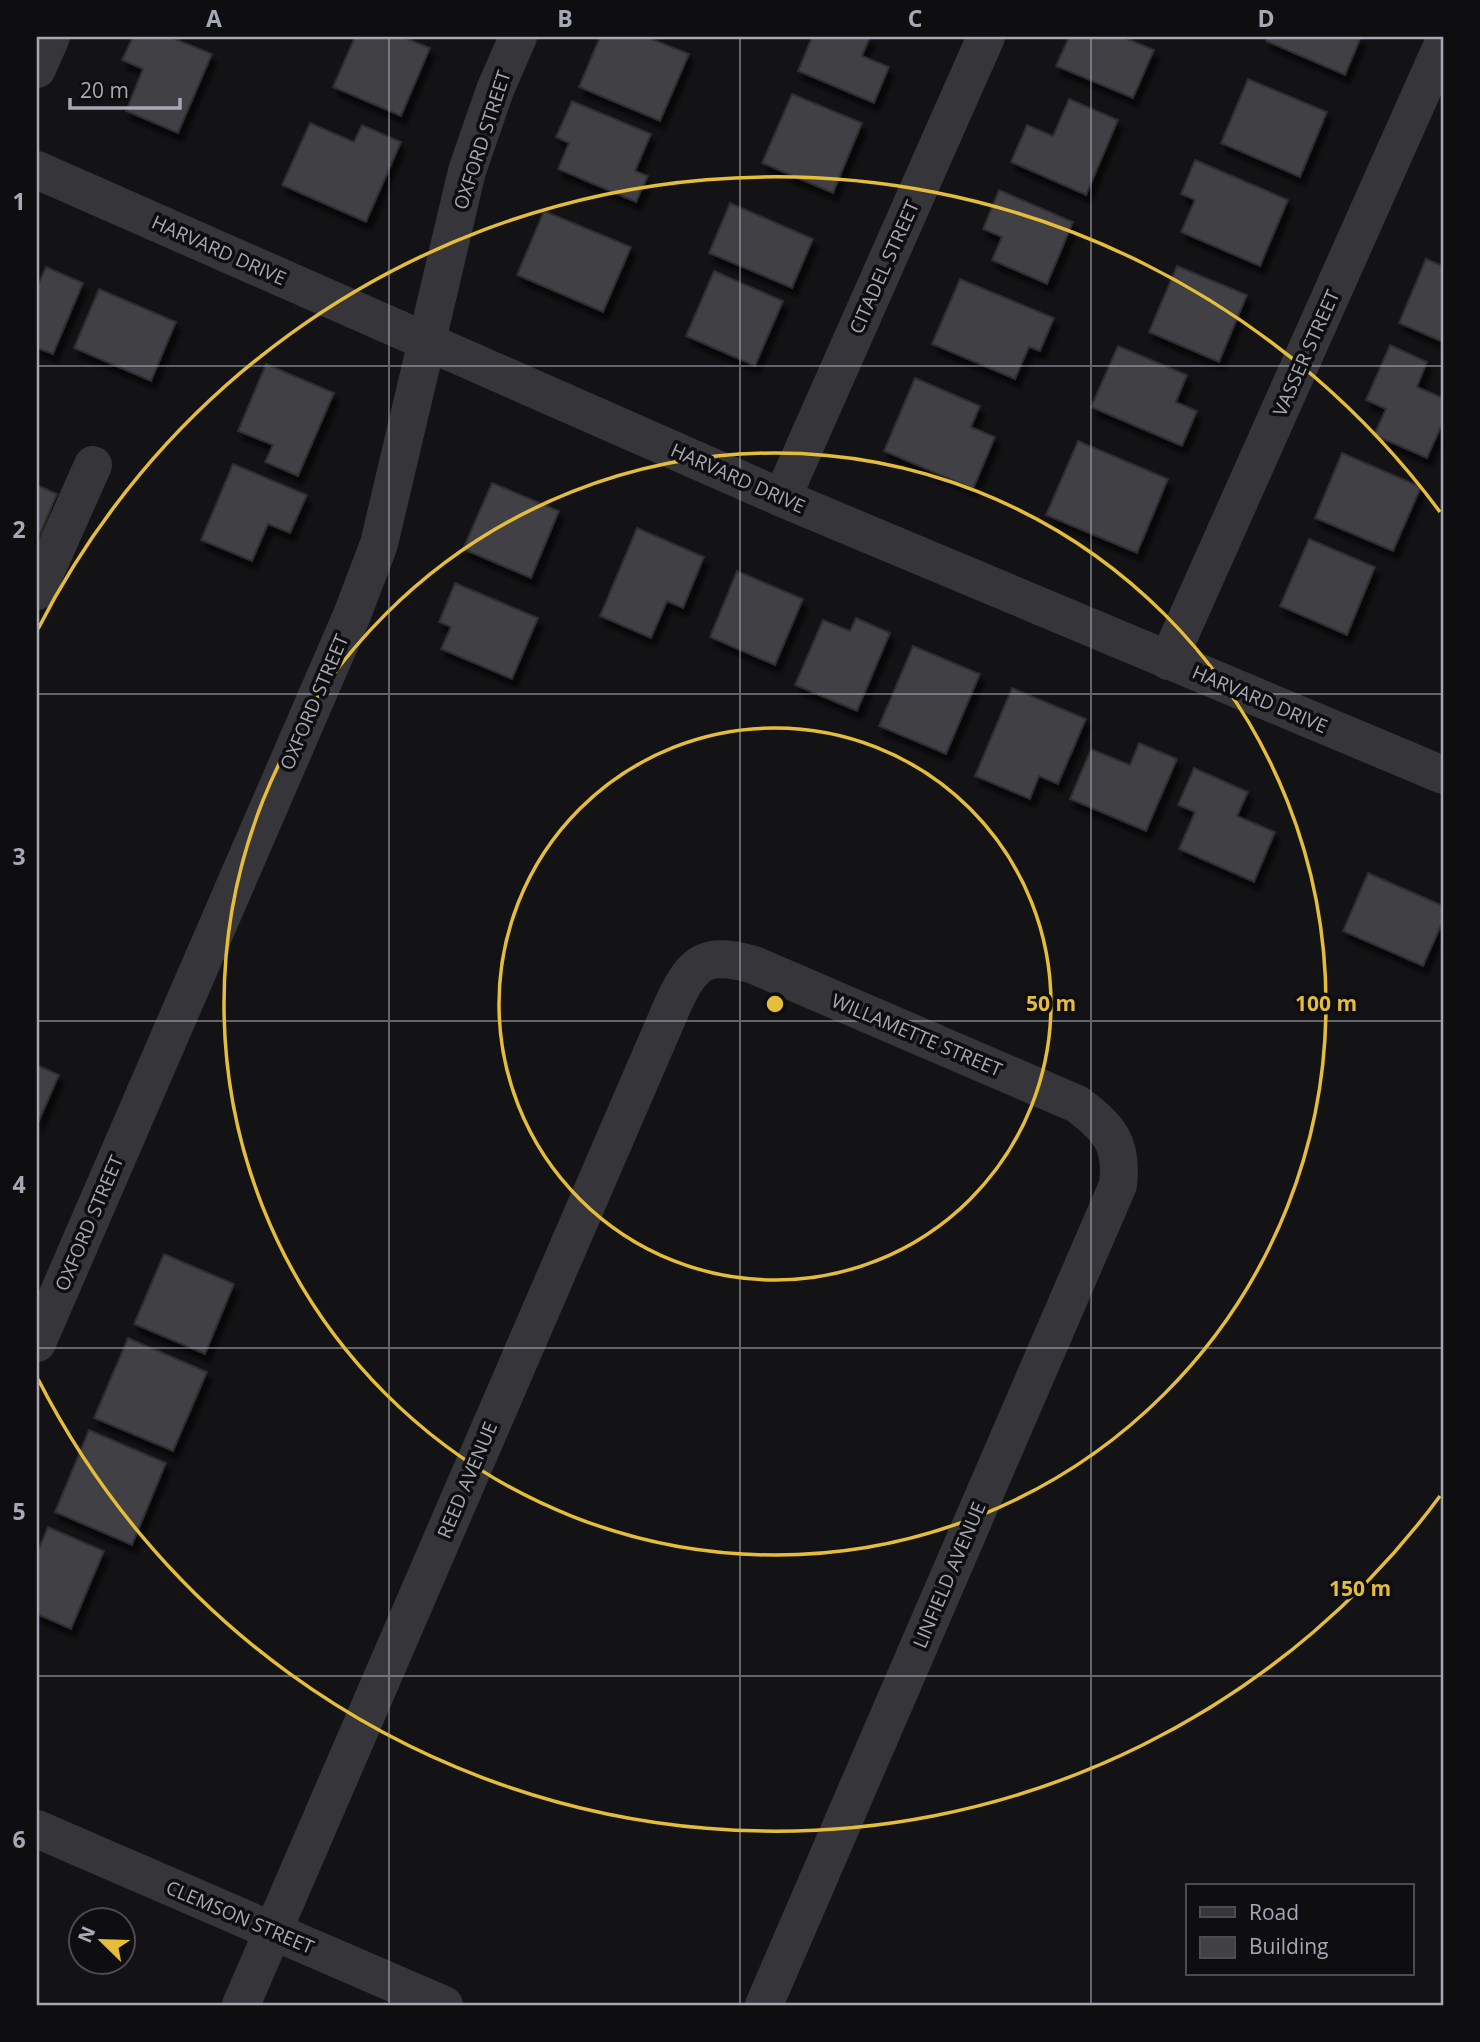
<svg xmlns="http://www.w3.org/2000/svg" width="1480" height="2042" viewBox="0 0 1480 2042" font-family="'Open Sans',sans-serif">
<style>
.building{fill:#404045;stroke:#2e2d31;stroke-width:2;filter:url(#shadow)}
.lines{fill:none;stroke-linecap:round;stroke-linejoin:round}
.minor{stroke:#35353a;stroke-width:38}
.grid{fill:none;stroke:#a6a9b4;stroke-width:2;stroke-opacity:0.55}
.ring{fill:none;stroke:#e5bd3b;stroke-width:3.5}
.labels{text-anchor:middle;stroke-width:7;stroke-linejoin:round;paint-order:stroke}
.street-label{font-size:19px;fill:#a6a9b4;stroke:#0e0e10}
.centre{fill:#e5bd3b;stroke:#0e0e10;stroke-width:3.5}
.ring-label{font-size:21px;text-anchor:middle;font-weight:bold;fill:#e5bd3b;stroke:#0e0e10;stroke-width:7;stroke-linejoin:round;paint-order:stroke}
.neatline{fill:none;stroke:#a6a9b4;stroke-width:2.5}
.grid-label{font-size:23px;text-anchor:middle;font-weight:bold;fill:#a6a9b4}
</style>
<defs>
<filter id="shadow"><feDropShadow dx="4.5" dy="8" stdDeviation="2" flood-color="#0009"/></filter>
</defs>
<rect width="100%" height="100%" fill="#131315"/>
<g class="building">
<polygon points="133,37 170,37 212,54 178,133 126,111 143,69 122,60"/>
<polygon points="355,37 403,37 430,48 401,116 333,87"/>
<polygon points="600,37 647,37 689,54 660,121 579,87"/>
<polygon points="812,37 870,37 862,56 889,67 874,103 798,71"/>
<polygon points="1069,37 1123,37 1154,50 1133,98 1056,66"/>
<polygon points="1268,37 1361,37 1345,75 1266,41"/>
<polygon points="1248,79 1327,112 1300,177 1221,143"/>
<polygon points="792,94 862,123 833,193 762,163"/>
<polygon points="1069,99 1118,120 1086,195 1011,162 1027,125 1053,136"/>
<polygon points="572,101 651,134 635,171 648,176 636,202 558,169 569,143 556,137"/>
<polygon points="310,123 354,142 362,125 401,142 366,222 282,185"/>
<polygon points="1195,160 1288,200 1260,266 1181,232 1195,200 1181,194"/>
<polygon points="999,190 1073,222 1047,284 992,260 1002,237 983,229"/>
<polygon points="730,203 813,239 792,288 709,253"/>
<polygon points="544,211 631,247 603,312 517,275"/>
<polygon points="1426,259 1443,266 1443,342 1399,323"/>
<polygon points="1177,266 1247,295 1219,362 1149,332"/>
<polygon points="46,267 83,283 53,354 37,348 37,287"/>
<polygon points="714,271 783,301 755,366 686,336"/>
<polygon points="960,279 1054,318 1040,351 1029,347 1015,379 932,344"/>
<polygon points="99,289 176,322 151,381 74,348"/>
<polygon points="1390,345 1427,362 1417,387 1443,398 1443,422 1427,458 1374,435 1386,409 1366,400"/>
<polygon points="1118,346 1187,375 1176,402 1197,411 1182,446 1091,407"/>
<polygon points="266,364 334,393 298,476 265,462 273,445 238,431"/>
<polygon points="915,378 980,406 971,427 995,437 973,489 884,451"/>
<polygon points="1078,441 1168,479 1137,553 1046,515"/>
<polygon points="1342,453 1421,487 1393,551 1315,518"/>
<polygon points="233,464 307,495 290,533 268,524 252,561 201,540"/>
<polygon points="492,483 559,511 531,578 463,549"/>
<polygon points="37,485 57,494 37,541"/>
<polygon points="637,528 704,557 683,608 667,601 651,638 600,616"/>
<polygon points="1309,539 1375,567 1347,635 1280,606"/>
<polygon points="737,571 803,599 775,665 710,637"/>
<polygon points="455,583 538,618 512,679 441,649 451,627 439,622"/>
<polygon points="856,618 890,633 857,711 795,685 823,620 850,631"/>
<polygon points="913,646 980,674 946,754 879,726"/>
<polygon points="1012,688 1086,719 1058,784 1039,776 1030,799 975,776"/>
<polygon points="1139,743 1177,759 1146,831 1070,799 1091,749 1130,765"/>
<polygon points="1194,768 1248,792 1237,816 1275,832 1254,882 1179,849 1195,812 1178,805"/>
<polygon points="1368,873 1443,906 1443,921 1423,966 1343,931"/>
<polygon points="37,1065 59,1075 37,1125"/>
<polygon points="164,1254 234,1284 205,1354 134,1324"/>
<polygon points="128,1338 207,1372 173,1451 94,1418"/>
<polygon points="89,1430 166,1463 132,1545 55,1512"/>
<polygon points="48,1527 104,1551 71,1629 37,1614 37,1553"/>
</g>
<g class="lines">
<g class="minor">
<polyline points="37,69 51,37"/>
<polyline points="37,170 782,498 1443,775"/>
<polyline points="782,498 986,37"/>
<polyline points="37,591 93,465"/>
<polyline points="1168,661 1443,44"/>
<polyline points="37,1343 352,615 379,544 467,171 495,90 518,37"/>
<polyline points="37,1829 444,2005"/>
<path d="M241 2005 674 1002C694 959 708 952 754 965L1077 1104C1109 1128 1123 1143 1118 1185L764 2005"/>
</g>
</g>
<path class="grid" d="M389 37V2005M740 37V2005M1091 37V2005M37 366H1443M37 694H1443M37 1021H1443M37 1348H1443M37 1676H1443"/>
<g class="ring">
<circle cx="775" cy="1004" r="276"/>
<circle cx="775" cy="1004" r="551"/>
<path d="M1440 1496A827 827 0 0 1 38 1379M38 629A827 827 0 0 1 1440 512"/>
</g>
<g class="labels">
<g class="street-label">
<text transform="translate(482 140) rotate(-72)" y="7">OXFORD STREET</text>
<text transform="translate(219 250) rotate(24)" y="7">HARVARD DRIVE</text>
<text transform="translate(884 267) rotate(-66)" y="7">CITADEL STREET</text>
<text transform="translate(1306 353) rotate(-66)" y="7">VASSER STREET</text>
<text transform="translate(738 478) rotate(24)" y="7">HARVARD DRIVE</text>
<text transform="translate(1260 699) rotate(23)" y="7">HARVARD DRIVE</text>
<text transform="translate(314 702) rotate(-67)" y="7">OXFORD STREET</text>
<text transform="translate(917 1035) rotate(23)" y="7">WILLAMETTE STREET</text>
<text transform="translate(89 1223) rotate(-67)" y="7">OXFORD STREET</text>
<text transform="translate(467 1480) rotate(-67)" y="7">REED AVENUE</text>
<text transform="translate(949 1575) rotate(-67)" y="7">LINFIELD AVENUE</text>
<text transform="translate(240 1917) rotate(23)" y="7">CLEMSON STREET</text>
</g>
</g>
<circle cx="775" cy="1004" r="10" class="centre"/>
<g class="ring-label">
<text x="1051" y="1011">50 m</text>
<text x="1326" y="1011">100 m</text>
<text x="1360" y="1596">150 m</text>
</g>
<rect width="1480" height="2042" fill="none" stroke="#0e0e10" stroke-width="77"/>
<rect x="1186" y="1884" width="228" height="91" fill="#0e0e10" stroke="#4b4c52" stroke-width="2"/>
<rect x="1200" y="1907" width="35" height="10" fill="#35353a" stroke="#4b4c52" stroke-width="2"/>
<text x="1249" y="1920" font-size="21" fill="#a6a9b4">Road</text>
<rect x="1200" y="1937" width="35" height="21" fill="#404045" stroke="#4b4c52" stroke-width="2"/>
<text x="1249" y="1954" font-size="21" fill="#a6a9b4">Building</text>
<g transform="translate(102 1941) rotate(293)"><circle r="33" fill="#0e0e10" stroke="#4b4c52" stroke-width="2"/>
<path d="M0-5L12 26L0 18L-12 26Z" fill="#e5bd3b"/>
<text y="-10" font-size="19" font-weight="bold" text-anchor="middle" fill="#a6a9b4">N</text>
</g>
<path d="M70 98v10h110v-10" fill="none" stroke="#a6a9b4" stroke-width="3.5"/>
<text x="80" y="98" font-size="21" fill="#a6a9b4" stroke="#0e0e10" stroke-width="5" paint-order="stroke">20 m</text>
<rect x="38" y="38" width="1404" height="1966" class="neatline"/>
<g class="grid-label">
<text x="214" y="27">A</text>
<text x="565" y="27">B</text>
<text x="915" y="27">C</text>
<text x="1266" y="27">D</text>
<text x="19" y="210">1</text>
<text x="19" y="538">2</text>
<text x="19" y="865">3</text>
<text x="19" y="1193">4</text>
<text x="19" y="1520">5</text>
<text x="19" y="1848">6</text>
</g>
</svg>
